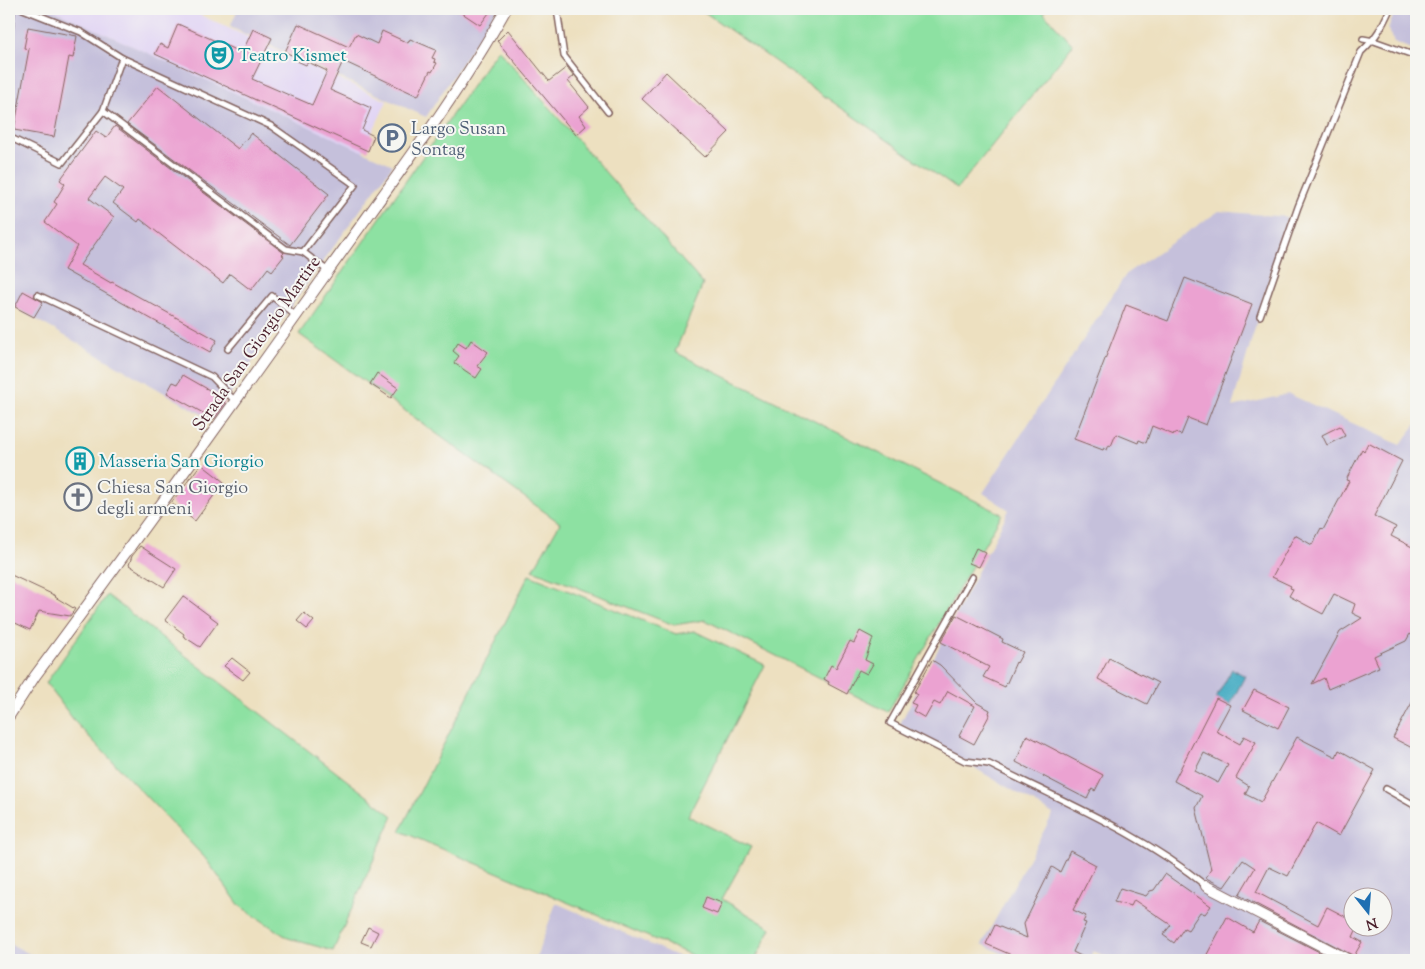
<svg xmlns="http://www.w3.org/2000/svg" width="1425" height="969" viewBox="0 0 1425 969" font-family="'Sorts Mill Goudy',serif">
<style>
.built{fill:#e1d4f4}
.industrial{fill:#c5c0db;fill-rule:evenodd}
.green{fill:#8de1a2;stroke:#6c8066}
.water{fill:#44acc3;stroke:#476677}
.building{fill:#eba2d1;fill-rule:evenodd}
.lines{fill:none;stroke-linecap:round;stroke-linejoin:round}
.service-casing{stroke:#83635f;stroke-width:8}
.minor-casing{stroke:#83635f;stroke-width:12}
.service{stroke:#fff;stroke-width:5}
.minor{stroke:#fff;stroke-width:10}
.labels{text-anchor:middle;stroke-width:4;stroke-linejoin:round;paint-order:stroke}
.culture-label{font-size:18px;fill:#0d838f;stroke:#f6f6f2;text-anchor:start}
.service-label{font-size:18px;fill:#4e5e75;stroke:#f6f6f2;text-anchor:start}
.street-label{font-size:18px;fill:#4a1f2b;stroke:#f6f6f2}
.worship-label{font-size:18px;fill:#5b616d;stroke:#f6f6f2;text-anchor:start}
</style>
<rect width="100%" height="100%" fill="#f6f6f2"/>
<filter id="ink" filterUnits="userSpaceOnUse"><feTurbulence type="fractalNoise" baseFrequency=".02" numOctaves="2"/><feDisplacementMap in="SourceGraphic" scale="10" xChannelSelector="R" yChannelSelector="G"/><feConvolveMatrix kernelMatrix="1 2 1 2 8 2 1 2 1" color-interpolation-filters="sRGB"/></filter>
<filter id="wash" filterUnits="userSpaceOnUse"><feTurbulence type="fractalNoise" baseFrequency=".0096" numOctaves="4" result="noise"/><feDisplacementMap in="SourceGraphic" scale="20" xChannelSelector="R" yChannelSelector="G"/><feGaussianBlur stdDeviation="1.12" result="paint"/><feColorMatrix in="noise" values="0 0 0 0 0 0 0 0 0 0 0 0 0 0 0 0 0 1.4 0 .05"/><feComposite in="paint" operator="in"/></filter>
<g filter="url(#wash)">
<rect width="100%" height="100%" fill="#ede0c0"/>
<polygon class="built" points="51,9 187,9 387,101 363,152"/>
<g class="industrial">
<polygon points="9,9 51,9 393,165 311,278 212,420 9,304"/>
<polygon points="238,9 497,9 426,117 230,27"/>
<polygon points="1396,9 1416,9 1416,51 1394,42 1388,29"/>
<path d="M1219 211 1287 217 1232 407 1289 394 1400 445 1416 424V960H1115L1093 951 1089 960H1016L982 944 1053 814 900 724 1009 510 983 493 1127 273ZM1352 896H1382V926H1352Z"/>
<polygon points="556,903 686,960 535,960"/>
<polygon points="9,943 41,960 9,960"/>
</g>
<g class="green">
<polygon points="700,9 1046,9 1044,13 1073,45 957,189"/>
<polygon points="498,49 703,284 675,352 1002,514 888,712 705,620 674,625 533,570 560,523 299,334"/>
<polygon points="529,575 676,634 694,631 765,665 688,816 751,847 722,899 771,928 755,960 703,960 400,831"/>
<polygon points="107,595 393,816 333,951 288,938 240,906 205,858 76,723 46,683"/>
</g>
<polygon class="water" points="1232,669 1245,676 1230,705 1216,698"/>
<g id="blocks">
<g class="building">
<polygon points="456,9 492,9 480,25"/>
<polygon points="178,24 242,53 253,29 272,38 252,79 312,105 327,71 308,62 306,65 297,61 298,58 285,52 298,24 349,47 356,34 377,44 382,31 408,43 410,39 436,50 432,58 435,59 434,62 437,63 432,72 430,71 418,96 343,61 330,90 371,108 362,130 374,136 368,151 155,54 160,44 168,48"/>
<polygon points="28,27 77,36 73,58 69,57 54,137 14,130 29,49 24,48"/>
<polygon points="508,30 549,81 567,67 574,76 568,81 589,107 579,116 586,126 576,135 497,41"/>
<polygon points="666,72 729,132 705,157 642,99"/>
<polygon points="158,86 238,149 251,133 329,194 290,245 127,124"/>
<polygon points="115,126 284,253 282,255 284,256 272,271 268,268 251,290 230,274 223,283 140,219 138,222 113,203 123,190 105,177 89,198 114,217 80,265 111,283 112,282 217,340 210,352 64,270 77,246 45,222 57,204 54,202 65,184 60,180 96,131 106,138"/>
<polygon points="1185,278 1252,304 1206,425 1188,418 1181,435 1175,433 1174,435 1152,426 1146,443 1139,440 1138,443 1116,434 1111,446 1109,445 1107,450 1104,448 1103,450 1074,439 1126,305 1168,321"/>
<polygon points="23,291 43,302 34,317 15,307"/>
<polygon points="471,340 488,352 477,366 482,369 476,378 454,363 459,356 453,351 458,343 466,348"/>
<polygon points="377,373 398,388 391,398 370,384"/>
<polygon points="183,375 225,399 224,405 214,419 167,393 173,382 178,384"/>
<polygon points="1340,426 1345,436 1327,445 1322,435"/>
<polygon points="1368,443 1402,461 1374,516 1396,527 1391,536 1416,549 1416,638 1410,634 1406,641 1374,656 1379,667 1328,689 1324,678 1312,684 1340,632 1362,618 1352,613 1355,604 1334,594 1323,614 1289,596 1293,589 1290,588 1291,586 1272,577 1295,535 1312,545 1321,528 1323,530 1349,481 1346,480 1362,449 1364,451"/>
<polygon points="201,464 224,482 195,521 171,503"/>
<polygon points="72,489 88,494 84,504 69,499"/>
<polygon points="140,546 176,569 164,587 129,565 132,556"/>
<polygon points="976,548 986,553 979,567 969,563"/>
<polygon points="9,574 56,596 55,597 75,609 70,616 39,611 30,630 9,620"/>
<polygon points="183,596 218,622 200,647 183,636 184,634 165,620"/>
<polygon points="304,613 314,621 307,629 297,621"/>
<polygon points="956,615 1003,639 1002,642 1023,652 1017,663 1016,662 1005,687 983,677 989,667 941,642"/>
<polygon points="860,631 873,638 865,660 873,664 867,674 859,670 847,694 828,684 829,682 824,679 831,665 836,668 850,641 854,643"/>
<polygon points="232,658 250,672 243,680 224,666"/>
<polygon points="1109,658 1158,683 1147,704 1098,679"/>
<polygon points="932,660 940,665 977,703 990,710 989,713 990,714 974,744 959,736 975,706 948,691 940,705 934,702 925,718 913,711 916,705 911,703 917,694 914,692"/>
<polygon points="1254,690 1289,707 1278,728 1243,710"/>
<polygon points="1416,695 1416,750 1393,738"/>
<path d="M1216 698 1230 705 1216 731 1240 744 1244 736 1256 742 1236 778 1249 786 1245 794 1261 802 1297 737 1336 757 1339 750 1375 770 1339 836 1316 823 1288 876 1269 867 1256 892 1318 925 1327 907 1352 920V926H1358L1353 937 1362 942 1354 956 1239 895 1255 868 1243 860 1224 887 1206 878 1211 869 1196 808 1202 796 1174 781ZM1204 753 1228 765 1218 783 1195 771Z"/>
<polygon points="1027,735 1103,775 1095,791 1092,789 1087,799 1016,762"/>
<polygon points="1070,851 1096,865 1073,910 1086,916 1083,922 1086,923 1073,952 1089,960 1023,960 986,944 995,925 1027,938 1024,924 1052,867 1060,872"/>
<polygon points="1165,874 1211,906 1205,914 1200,912 1188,930 1184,928 1174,943 1163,935 1171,925 1134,900 1131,906 1114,902 1120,888 1146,896 1150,891 1154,890"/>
<polygon points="706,897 722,903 717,914 702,908"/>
<polygon points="1227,917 1253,932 1259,921 1335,960 1204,960"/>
<polygon points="368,927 378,932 371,946 361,942"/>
</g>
</g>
</g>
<g filter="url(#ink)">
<use href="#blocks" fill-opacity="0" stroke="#83635f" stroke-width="1"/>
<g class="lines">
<g class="service-casing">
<g id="service">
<polyline points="23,9 81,32 122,58 271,126 355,185 303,252"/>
<polyline points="557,9 564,56 608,112"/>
<polyline points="9,39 12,9"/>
<polyline points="1363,39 1374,41 1416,56"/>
<polyline points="103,111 286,249 303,252 328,271"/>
<polyline points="9,137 62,163 103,111 122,58"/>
<polyline points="38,295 212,377 235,401"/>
<path d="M1260 316 1298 207 1361 52C1376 38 1382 27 1390 9"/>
<polyline points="228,349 272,296 296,316"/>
<path d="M972 577 890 723 965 761 989 764C1062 801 1143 834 1206 886"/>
<polyline points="1386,789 1416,806"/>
</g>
</g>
<g class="minor-casing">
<g id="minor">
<path d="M9 716 35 676C134 543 230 409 326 274 388 187 454 102 506 9"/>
<polyline points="1206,886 1349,960"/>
</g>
</g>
<use href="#service" class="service"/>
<use href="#minor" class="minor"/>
</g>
</g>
<defs>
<g id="theatre-ring" transform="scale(1.4375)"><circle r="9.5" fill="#f6f6f2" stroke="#0f9aa8" stroke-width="1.5"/><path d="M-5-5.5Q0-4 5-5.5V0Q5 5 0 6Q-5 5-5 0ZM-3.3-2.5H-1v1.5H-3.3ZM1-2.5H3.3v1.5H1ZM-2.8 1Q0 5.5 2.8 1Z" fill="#0f9aa8"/></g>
<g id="parking-ring" transform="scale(1.4375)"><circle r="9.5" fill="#f6f6f2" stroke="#5c6f8a" stroke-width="1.5"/><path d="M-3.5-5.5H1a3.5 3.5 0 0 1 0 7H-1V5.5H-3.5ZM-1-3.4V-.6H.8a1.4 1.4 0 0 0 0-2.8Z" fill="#5c6f8a"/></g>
<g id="building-ring" transform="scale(1.4375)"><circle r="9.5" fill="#f6f6f2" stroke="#0f9aa8" stroke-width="1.5"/><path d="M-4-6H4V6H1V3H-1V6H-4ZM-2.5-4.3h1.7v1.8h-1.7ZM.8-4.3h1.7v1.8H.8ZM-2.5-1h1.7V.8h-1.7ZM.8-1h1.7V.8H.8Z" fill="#0f9aa8"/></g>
<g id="church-ring" transform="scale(1.4375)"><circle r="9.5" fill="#f6f6f2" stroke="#6b7280" stroke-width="1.5"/><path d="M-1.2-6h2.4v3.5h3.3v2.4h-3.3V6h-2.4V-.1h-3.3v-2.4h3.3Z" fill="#6b7280"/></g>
</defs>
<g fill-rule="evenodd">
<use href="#theatre-ring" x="219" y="55"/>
<use href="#parking-ring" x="392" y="138"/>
<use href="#building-ring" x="80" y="461"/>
<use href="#church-ring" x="78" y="497"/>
</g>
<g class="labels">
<g class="culture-label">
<text x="238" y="61">Teatro Kismet</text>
<text x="99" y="467">Masseria San Giorgio</text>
</g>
<g class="service-label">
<text x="411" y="134">Largo Susan<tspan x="411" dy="21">Sontag</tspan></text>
</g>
<g class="street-label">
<text transform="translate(256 343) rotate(-55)" y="6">Strada San Giorgio Martire</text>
</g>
<g class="worship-label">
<text x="97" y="493">Chiesa San Giorgio<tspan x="97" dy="21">degli armeni</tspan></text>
</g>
</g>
<rect width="1425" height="969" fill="none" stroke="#f6f6f2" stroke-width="30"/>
<g transform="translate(1368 912) rotate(163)"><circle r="24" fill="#f6f6f2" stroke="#b1a0a2"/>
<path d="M0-4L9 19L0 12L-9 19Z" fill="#1f6fb2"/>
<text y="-8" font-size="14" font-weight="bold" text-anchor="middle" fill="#4a1f2b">N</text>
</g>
</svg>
